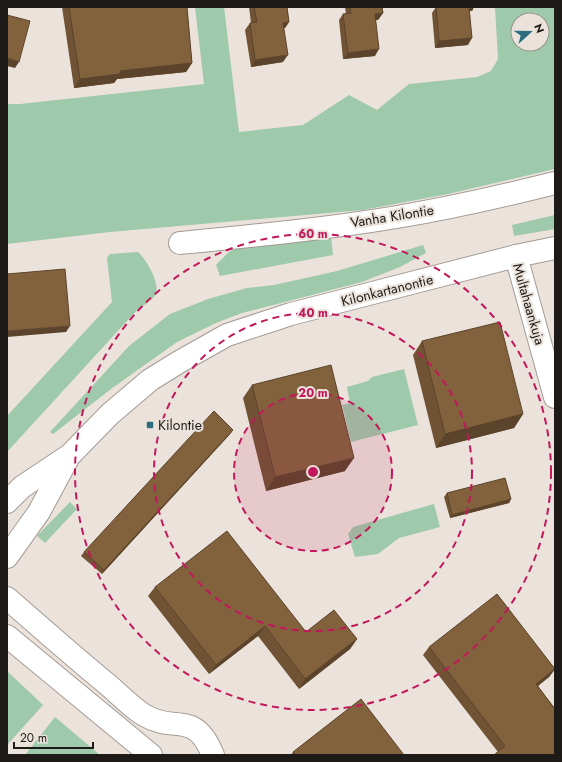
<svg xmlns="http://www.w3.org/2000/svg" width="562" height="762" viewBox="0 0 562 762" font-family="Jost,sans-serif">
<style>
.green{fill:#9ec9aa;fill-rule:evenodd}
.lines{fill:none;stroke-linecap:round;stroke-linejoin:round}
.minor-casing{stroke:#a39b94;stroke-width:24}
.tertiary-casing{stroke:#a39b94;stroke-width:24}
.minor{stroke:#fff;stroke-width:22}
.tertiary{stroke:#fff;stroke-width:22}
.wall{fill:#705334}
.shaded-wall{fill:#5b442b}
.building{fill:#82613d;stroke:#5b442b}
.ring{fill:none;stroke:#c2185b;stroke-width:2;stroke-dasharray:7 5}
.poi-dot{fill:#2c6e80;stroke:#ebe3db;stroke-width:1.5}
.labels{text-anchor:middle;stroke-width:4;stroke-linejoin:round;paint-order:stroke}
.street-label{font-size:14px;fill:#1d1a17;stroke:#ebe3db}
.poi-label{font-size:14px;fill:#1d1a17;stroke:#ebe3db;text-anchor:start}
.centre{fill:#c2185b;stroke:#ebe3db;stroke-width:2}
.ring-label{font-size:12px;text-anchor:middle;font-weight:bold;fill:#c2185b;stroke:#ebe3db;stroke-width:4;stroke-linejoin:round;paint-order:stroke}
</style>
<rect width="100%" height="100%" fill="#ebe3db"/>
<g class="green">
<path d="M195 7H224L239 132 303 125 349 95 377 110 409 84 477 77 491 71 498 59 495 7H555V169L448 194 363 210 110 232 7 244V104H20L204 84ZM518 20H542V44H518Z"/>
<polygon points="555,215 555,229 514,236 512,225"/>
<polygon points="331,237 333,255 220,276 216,265 229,252 239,246"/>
<polygon points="423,245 426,253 400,267 362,282 242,313 216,323 177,342 111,389 53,434 50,432 129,346 170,314 208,299 247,288 274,285 337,271"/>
<path d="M138 252C146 259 163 286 154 297 150 302 142 306 137 310L7 452V416L112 302 107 258 110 254Z"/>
<polygon points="404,369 418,425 351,442 342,405 350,403 347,387 368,381 372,377"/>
<polygon points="70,502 77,509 45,543 37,536"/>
<polygon points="434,504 440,527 399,538 378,554 355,557 348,534 353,527"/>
<polygon points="7,671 43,705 7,745"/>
<polygon points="55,717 100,755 25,755"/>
</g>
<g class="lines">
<g class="minor-casing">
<g id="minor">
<path d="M180 243C252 236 325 229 397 217 450 208 503 196 555 183"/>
<polyline points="516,256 555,397"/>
<path d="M7 598C40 627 73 656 107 684 118 693 132 708 144 715 176 734 194 709 213 755"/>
<polyline points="7,636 151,755"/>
</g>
</g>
<g class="tertiary-casing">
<g id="tertiary">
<polyline points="7,502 22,487 70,455 110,414 150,380 179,362 227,335 291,314 516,256 555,248"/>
<polyline points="7,557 39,512 68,458"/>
</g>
</g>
<use href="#minor" class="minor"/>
<use href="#tertiary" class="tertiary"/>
</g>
<g class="wall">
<polygon points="62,7 187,7 192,63 186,72 117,79 114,83 74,88"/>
<polygon points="249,7 287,7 289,22 285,28 284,28 283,62 251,67 245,30 250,23 251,23"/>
<polygon points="345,7 382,7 383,13 378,20 376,20 375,56 343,59 339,20 343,14 346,14"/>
<polygon points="436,7 474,7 472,11 470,11 468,45 435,48 432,13"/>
<polygon points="422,341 523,414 514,428 436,448 413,355"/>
<polygon points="252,385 345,471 266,491 243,398"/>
<polygon points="231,433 102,574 81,556 84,552"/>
<polygon points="447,493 511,499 509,503 450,518 444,497"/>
<polygon points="155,587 306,632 357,639 350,649 299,689 258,636 209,674 148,596"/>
<polygon points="429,647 555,669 549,677 538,686 555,709 498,752 423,655"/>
<polygon points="293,752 404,755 291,755"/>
</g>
<g class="shaded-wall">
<polygon points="467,7 474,7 472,11 464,11"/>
<polygon points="383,13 378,20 371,20 375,14"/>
<polygon points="289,22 285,28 278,29 283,23"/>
<polygon points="472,38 468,45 435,48 439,41"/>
<polygon points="379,49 375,56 343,59 348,53"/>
<polygon points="288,55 283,62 251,67 255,60"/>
<polygon points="7,58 19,62 15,68 7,66"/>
<polygon points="192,63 186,72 117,79 114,83 74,88 80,79 120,71"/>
<polygon points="70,326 66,332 7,337 7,331"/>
<polygon points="523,414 514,428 436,448 445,434"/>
<polygon points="233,430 231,433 102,574 104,570"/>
<polygon points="354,458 345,471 266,491 275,477"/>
<polygon points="511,499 509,503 450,518 452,515"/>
<polygon points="265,626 258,636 209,674 216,665"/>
<polygon points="357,639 350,649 299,689 305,679"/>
<polygon points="555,669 549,677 530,692 536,684"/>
</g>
<g class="building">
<polygon points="69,7 187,7 192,63 120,71 120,74 80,79"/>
<polygon points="254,7 287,7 289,22 283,23 288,55 255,60 250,23 257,22"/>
<polygon points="350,7 382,7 383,13 375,14 379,49 348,53 343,14 351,13"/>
<polygon points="436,7 469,7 472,38 439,41"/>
<polygon points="7,15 30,21 19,62 7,58"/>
<polygon points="65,269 70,326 7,331 7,274"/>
<polygon points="500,322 523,414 445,434 422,341"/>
<polygon points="331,365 354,458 275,477 252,385"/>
<polygon points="214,411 233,430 104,570 84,552"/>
<polygon points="505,478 511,499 452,515 447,493"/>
<polygon points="227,531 306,632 334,610 357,639 305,679 265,626 216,665 155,587"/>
<polygon points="497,594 555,669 536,684 555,709 555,755 494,755 505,746 429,647"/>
<polygon points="361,699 404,755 296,755 293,752"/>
</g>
<circle cx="313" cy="472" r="79" fill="#c2185b" fill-opacity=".12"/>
<g class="ring">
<circle cx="313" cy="472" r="79"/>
<circle cx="313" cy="472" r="159"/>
<circle cx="313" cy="472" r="238"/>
</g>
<rect class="poi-dot" x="146" y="421" width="8" height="8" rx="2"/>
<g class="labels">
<g class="street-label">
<text transform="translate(392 216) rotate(-9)" y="5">Vanha Kilontie</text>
<text transform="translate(387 290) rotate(-14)" y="5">Kilonkartanontie</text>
<text transform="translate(529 304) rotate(74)" y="5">Multahaankuja</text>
</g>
<g class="poi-label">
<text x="158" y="430">Kilontie</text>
</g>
</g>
<circle cx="313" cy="472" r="6" class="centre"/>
<g class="ring-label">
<text x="313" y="238">60 m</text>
<text x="313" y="317">40 m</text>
<text x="313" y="397">20 m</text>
</g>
<rect width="562" height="762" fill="none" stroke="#1d1a17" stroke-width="16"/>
<g transform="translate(530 32) rotate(69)"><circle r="19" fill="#ebe3db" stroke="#99938d"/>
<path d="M0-3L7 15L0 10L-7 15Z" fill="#2c6e80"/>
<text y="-6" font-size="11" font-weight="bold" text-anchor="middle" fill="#1d1a17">N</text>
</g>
<path d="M14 742v6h79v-6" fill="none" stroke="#1d1a17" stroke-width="2"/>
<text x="20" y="742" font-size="12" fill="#1d1a17" stroke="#ebe3db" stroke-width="3" paint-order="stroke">20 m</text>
</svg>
